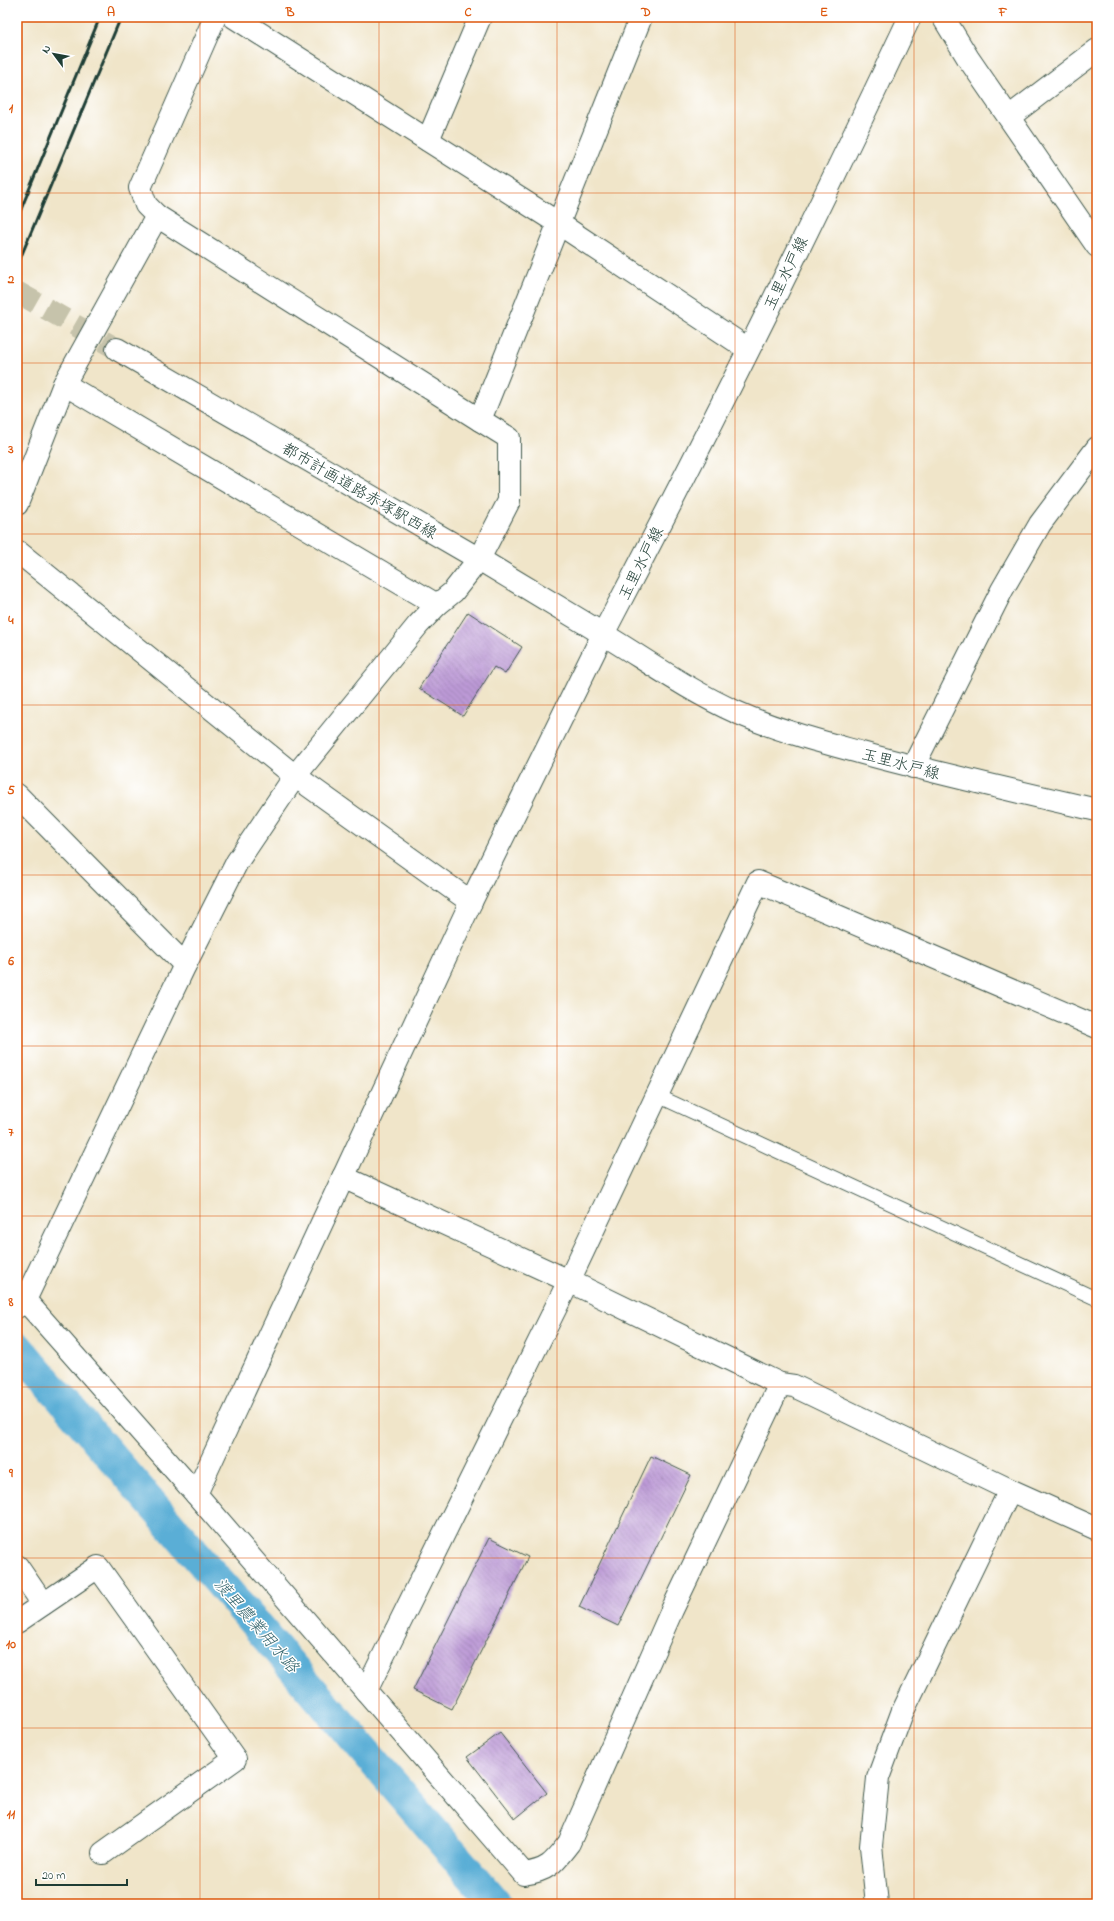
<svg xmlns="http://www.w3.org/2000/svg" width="1114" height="1921" viewBox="0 0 1114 1921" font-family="'Indie Flower','Klee One',sans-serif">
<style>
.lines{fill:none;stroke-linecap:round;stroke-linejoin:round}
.canal{stroke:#5aaed6;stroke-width:32}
.building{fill:url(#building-back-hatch)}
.secondary-tunnel{stroke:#c6c3ab;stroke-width:22;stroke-dasharray:22 11;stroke-linecap:butt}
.lane-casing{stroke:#3e564a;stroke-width:15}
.street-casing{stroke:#3e564a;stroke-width:24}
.secondary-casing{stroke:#3e564a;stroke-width:24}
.primary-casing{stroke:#3e564a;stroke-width:24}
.lane{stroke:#fff;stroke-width:13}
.street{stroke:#fff;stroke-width:22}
.secondary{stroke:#fff;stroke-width:22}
.primary{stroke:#fff;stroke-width:22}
.rail{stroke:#1f3d34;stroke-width:3}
.grid{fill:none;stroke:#de580e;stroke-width:1;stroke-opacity:0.55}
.labels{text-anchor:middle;stroke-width:3;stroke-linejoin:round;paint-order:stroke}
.street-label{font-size:16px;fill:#1f3d34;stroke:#fff}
.water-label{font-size:17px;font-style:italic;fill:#34656d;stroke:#fff}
.neatline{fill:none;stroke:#de580e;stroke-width:1.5}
.grid-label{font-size:13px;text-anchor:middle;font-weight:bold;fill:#de580e}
</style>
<defs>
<pattern id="building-back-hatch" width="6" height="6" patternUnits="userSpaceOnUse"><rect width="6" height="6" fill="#bc99d6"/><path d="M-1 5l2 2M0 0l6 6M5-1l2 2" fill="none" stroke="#987eae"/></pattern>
</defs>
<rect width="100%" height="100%" fill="#fff"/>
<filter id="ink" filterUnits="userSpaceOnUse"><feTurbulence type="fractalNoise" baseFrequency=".025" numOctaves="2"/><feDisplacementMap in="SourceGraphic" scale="8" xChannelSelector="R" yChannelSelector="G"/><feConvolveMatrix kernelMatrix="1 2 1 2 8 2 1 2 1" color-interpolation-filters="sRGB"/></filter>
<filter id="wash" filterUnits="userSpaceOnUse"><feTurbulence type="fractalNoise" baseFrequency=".012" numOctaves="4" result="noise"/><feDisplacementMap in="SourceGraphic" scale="16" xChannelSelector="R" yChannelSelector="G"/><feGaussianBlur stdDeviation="0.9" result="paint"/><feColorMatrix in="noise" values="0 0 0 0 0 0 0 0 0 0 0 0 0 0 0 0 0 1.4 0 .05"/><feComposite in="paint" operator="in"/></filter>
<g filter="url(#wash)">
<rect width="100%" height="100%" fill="#f0e5c9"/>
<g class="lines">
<polyline class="canal" points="17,1347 496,1904"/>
</g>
<g id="blocks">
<g class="building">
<polygon points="468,612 522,647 505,674 494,667 463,716 419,688"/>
<polygon points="651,1456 691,1475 618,1626 579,1607"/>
<polygon points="489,1538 528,1557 452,1709 413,1690"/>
<polygon points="500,1733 547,1793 515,1819 467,1757"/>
</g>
</g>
</g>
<g filter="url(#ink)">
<use href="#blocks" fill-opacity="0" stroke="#3e564a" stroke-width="1"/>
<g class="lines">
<polyline class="secondary-tunnel" points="17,292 117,349"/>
<g class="lane-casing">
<polyline id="lane" points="656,1095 1097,1299"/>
</g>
<g class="street-casing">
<g id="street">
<polyline points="234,17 558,223 748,349"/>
<polyline points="1009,117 1097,50"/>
<polyline points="428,140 480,17"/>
<polyline points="157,216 480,420"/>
<polyline points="64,384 437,605"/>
<polyline points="17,504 64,384 157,216 146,205 140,188 215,17"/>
<polyline points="17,551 295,776 471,902"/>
<polyline points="913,767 1002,590 1040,524 1097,448"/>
<polyline points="17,795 185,965"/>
<polyline points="343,1177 569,1281 780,1384"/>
<polyline points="17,1307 25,1300 185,965 237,862 295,776 418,625 437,605 453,592 479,559 509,501 509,438 480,420 641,17"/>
<polyline points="17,1566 43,1604"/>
<polyline points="17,1622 98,1567 235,1759 103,1853"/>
<polyline points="366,1691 569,1281 758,882 1097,1027"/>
<polyline points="877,1904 871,1846 878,1778 902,1713 1010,1490"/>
</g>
</g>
<g class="secondary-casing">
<g id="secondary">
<polyline points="943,17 968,58 1097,246"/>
<polyline points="117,349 479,559 603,634 471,902 196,1494"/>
<path d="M17 1291 196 1494 524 1874C550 1870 554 1862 569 1843L672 1610 780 1384 794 1386 1010 1490 1097 1529"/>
</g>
</g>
<g class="primary-casing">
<path id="primary" d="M910 17C812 225 710 431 603 634 646 660 689 691 736 712 776 730 819 741 862 753 940 774 1018 792 1097 810"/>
</g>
<use href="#lane" class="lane"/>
<use href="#street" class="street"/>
<use href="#secondary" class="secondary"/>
<use href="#primary" class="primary"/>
<g class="rail">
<polyline points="17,219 100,17"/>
<polyline points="17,266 121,17"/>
</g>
</g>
</g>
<path class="grid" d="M200 17V1904M379 17V1904M557 17V1904M735 17V1904M914 17V1904M17 193H1097M17 363H1097M17 534H1097M17 705H1097M17 875H1097M17 1046H1097M17 1216H1097M17 1387H1097M17 1558H1097M17 1728H1097"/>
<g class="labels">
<g class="street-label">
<text transform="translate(785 273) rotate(-64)" y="6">玉里水戸線</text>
<text transform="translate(360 490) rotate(30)" y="6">都市計画道路赤塚駅西線</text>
<text transform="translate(640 563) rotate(-63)" y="6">玉里水戸線</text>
<text transform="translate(901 763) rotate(15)" y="6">玉里水戸線</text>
</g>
<g class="water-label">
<text transform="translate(257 1625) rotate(49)" y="6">渡里農業用水路</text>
</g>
</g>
<rect width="1114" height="1921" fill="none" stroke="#fff" stroke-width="44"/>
<g transform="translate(54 54) rotate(302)" stroke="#ffffff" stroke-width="3" paint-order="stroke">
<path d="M0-3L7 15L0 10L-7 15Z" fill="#1f3d34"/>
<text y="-6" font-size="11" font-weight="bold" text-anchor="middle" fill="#1f3d34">N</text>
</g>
<path d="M36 1879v6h91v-6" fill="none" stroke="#1f3d34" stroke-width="2"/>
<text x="42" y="1879" font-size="12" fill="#1f3d34" stroke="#ffffff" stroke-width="3" paint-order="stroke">20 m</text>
<rect x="22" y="22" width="1070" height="1877" class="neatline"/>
<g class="grid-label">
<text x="111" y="16">A</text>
<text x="290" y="16">B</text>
<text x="468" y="16">C</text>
<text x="646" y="16">D</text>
<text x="824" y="16">E</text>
<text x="1003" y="16">F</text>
<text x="11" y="112">1</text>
<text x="11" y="283">2</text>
<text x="11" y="453">3</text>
<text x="11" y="624">4</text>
<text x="11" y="794">5</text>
<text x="11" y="965">6</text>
<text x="11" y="1136">7</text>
<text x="11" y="1306">8</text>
<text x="11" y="1477">9</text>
<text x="11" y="1648">10</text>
<text x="11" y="1818">11</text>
</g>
</svg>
